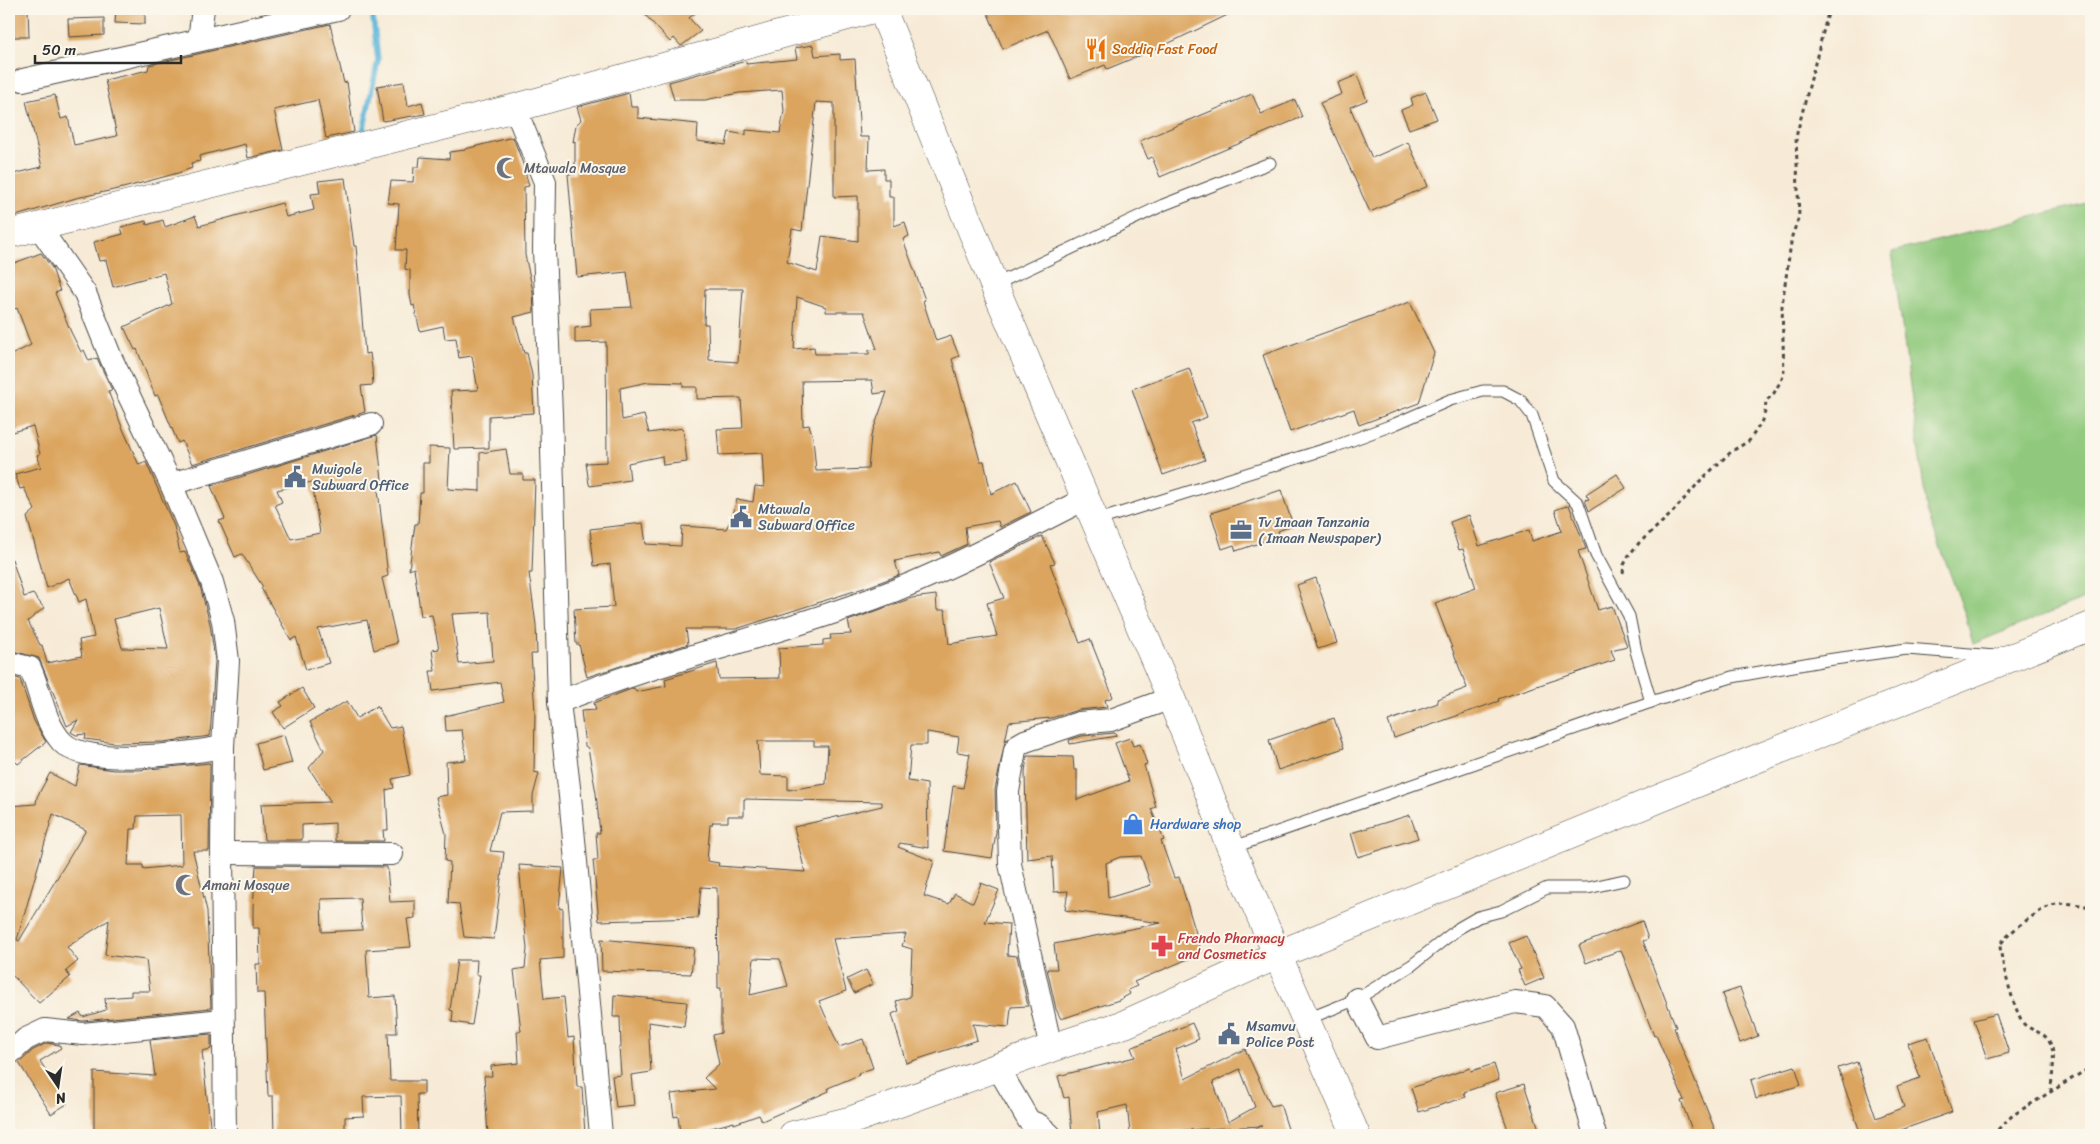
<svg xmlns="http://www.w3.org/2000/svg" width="2100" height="1144" viewBox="0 0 2100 1144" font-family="Sriracha,sans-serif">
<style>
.green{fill:#90c97d;stroke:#5e7a54}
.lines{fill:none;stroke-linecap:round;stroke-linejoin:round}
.stream{stroke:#5bb6d9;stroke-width:5.5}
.building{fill:#dba55f;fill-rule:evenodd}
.lane-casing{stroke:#4a4845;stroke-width:13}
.street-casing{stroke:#4a4845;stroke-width:24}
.secondary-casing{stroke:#4a4845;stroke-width:29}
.path{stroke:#4a4845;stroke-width:3;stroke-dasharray:4 4;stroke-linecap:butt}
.lane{stroke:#fff;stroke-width:11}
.street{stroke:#fff;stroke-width:22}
.secondary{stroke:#fff;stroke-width:28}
.labels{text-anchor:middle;stroke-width:4;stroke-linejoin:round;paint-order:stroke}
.food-label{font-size:14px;fill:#c56008;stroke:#fbf7ec;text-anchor:start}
.worship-label{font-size:14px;fill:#5b616d;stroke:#fbf7ec;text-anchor:start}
.service-label{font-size:14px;fill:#4e5e75;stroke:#fbf7ec;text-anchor:start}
.shop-label{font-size:14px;fill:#366cbe;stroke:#fbf7ec;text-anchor:start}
.health-label{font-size:14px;fill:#be3a42;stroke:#fbf7ec;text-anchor:start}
</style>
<rect width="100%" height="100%" fill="#fbf7ec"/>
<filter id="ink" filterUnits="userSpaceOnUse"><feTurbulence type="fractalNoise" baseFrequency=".02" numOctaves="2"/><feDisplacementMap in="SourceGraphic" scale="10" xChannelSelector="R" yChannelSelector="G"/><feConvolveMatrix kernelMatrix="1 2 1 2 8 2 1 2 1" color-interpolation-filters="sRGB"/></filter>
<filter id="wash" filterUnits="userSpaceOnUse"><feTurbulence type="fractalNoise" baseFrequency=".0096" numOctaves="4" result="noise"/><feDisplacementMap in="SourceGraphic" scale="20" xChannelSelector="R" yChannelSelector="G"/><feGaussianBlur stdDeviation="1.12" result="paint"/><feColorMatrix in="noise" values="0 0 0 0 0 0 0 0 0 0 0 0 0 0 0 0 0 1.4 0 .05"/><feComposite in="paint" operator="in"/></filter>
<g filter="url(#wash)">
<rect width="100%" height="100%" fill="#f7ebd7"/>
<polygon class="green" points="2091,202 2091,596 1973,644 1965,614 1927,511 1892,252"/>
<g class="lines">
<polyline class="stream" points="362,137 378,60 372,9"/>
</g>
<g id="blocks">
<g class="building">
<polygon points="9,9 28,9 29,37 9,37"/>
<polygon points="116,9 145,9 145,24 115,23"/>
<polygon points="640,9 700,9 689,18 701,31 681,46 674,38 670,42"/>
<polygon points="986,9 1240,9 1163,46 1107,69 1105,65 1070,79 1048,30 1003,49"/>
<polygon points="104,18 104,35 69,37 68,19"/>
<polygon points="330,24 344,83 347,82 354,132 326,138 318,100 274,110 283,150 248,158 245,144 199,156 200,161 191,163 192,168 178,173 123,188 76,198 9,218 9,175 42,167 26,101 55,95 61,119 68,117 74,145 117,136 105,80 148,70 149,65"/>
<path d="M813 45 815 56 840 54V60L855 59 860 137H869L868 170 884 169V179H889V197H894V226L905 222 909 236 903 239 925 300 923 301 936 341 951 336 959 356 952 359 980 461H984L991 494 1017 481 1031 512 1000 527 998 521 965 527 967 544 941 556 939 552 895 561 899 575 870 586 736 629H686L688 644 587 677 579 644H576L574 609 614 607 610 564 594 566 590 529 643 523 646 544 681 546 682 526 726 529 732 518 737 499 753 502 755 486 764 487 762 453 719 455 717 429 743 428 741 398 697 399V387H683V383L648 382 620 388 622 420 644 415 649 433 683 428 687 462 663 465 662 456 628 463 630 480 590 486 589 484 586 463 607 462 606 342 575 343V328L591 326 590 309 632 307 627 272 577 277 568 174H575V141L573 142 576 125 581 120 577 107 629 93 631 107H638V118L698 124 697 141 726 145 729 132 746 135V130L780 133 784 111 782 90 739 93 705 100H674L669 82 746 61V64L797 59 795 48ZM816 102 834 103V197L858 196V241L822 236 817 272 787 262 792 229 802 231ZM705 289H743L738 362 709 360 708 324H704ZM797 297 826 307V312H864L877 349 869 350V354H815L814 347 794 349ZM872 380 874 394 887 392 871 436 868 469 816 471 813 437 809 425 803 426 802 381Z"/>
<polygon points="1357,75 1367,100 1350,107 1372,158 1408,142 1428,186 1370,212 1320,103 1342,94 1338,83"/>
<polygon points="404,82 408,106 422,102 425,114 383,121 377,86"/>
<polygon points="1426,92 1437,119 1409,129 1401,110 1413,105 1411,98"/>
<polygon points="1252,94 1261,114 1295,100 1302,117 1160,177 1152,157 1148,159 1140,141"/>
<polygon points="513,137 523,164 529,186 524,187 525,255 533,291 534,312 514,317 524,353 527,353 532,375 534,413 489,416 489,448 454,449 451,391 478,390 472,356 459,358 456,338 445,339 443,326 420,331 414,305 412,306 410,295 410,270 405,269 406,250 396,250 399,204 388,203 391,181 413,182 414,167 419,167 420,157 449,159 450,152 465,150 465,149"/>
<polygon points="345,178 354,246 356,246 365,354 370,353 372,368 373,385 361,386 365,412 192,464 182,441 178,443 158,395 155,396 137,349 135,350 124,327 172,304 164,273 113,287 106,260 99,261 94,242 123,234 121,227 146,221 147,225 163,220 165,227 195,216 199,226 282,203 286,217 314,210 311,194 320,193 318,181"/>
<path d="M41 253 52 268 60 291 55 293 71 332 81 352 84 350 89 361 97 358 112 390 108 391 122 427 139 465 146 462 174 526 180 553 185 552 200 586 210 624 215 661 210 736 163 742 115 743 85 739 86 734 76 735 71 732 78 720 67 726 39 658 9 650V560L12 559 24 597 33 594 44 608 28 621 40 645H42L47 663 82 656 79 640 94 637 86 599 79 602 69 578 47 588 27 517 35 510 24 488 20 489 15 474 41 467 37 455 40 454 33 426 9 433V356L31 345 17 308 9 311V265ZM159 608 168 649 122 648 114 619Z"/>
<polygon points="1410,302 1434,353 1419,403 1359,425 1354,409 1290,432 1263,355"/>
<polygon points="1189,368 1207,417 1191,423 1205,460 1163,475 1132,389"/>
<path d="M377 435 382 480 377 481 388 576 382 578 397 643 374 650 367 620 318 629 329 663 306 670 296 637 291 640 261 588 263 587 242 554 235 557 219 521 225 519 211 486ZM312 482 320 533 291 539 275 505 282 502 277 490Z"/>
<path d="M429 447 450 448 448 489 480 491V453L506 449 510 474H523V480H535L532 573H529L536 625 537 654H531L535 712 534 772 539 773 533 796V811L500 812 490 851 504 852 494 939 464 937 459 904 448 903 450 862 445 861 446 834 436 797 447 795 446 762 466 760 462 730 446 731 445 716 504 702 500 682 433 691 430 671H435L432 650 439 649 432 615 421 616 414 568 409 570 415 524H418L420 493H423V463H429ZM490 612 493 661 459 664 452 614Z"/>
<polygon points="1617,474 1626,488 1589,511 1585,500 1589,499 1586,494"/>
<polygon points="1281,490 1293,525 1278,531 1280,536 1236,551 1234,545 1222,549 1211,513"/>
<polygon points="1569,505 1586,549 1578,551 1598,610 1612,606 1627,646 1611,650 1615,660 1498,699 1499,701 1394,738 1388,721 1438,703 1437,699 1467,688 1435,603 1476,588 1463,549 1459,550 1450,522 1469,515 1479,546 1529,530 1532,541 1562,531 1555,510"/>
<path d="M1042 536 1055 563 1050 564 1080 643 1090 639 1113 697 1105 700 1107 707 1078 710 1051 718 1009 722 995 790 996 832 992 858 944 851 953 786 963 788 970 754 957 752 959 737 927 732V745H911L908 781 927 784 928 848 900 843 898 847 934 861 924 896 949 904 955 893 973 903 981 883 999 890 985 922 1009 924 1007 955 1017 956 1028 1006 1011 1007 1009 1027 973 1024 977 1040 906 1063 892 1014 899 1011 896 1001 910 997 912 949 902 946 906 934 833 939 846 991 819 1001 839 1047 863 1039 873 1068 858 1073 859 1075 828 1088 829 1091 762 1121 759 1115 734 1124V1122L693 1133H680L678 1116 674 1117 671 1094 715 1089 704 1078 719 1064 713 1035 721 1033V988H718L717 888 701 887 698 918 599 921 593 860H598L596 833H600L596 793 588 748 585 746 581 711 596 710 594 703 634 688 636 692 666 686 665 679 717 663 719 679 780 678 779 648 823 645V640L831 639 830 635 851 634 848 621 912 598 936 595 937 610H945L949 644 997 636 987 603 1004 598 989 562ZM758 741H814V746H828L826 784 788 790V776L760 775ZM744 799 882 802V806L794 827 805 872 718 866 719 863 707 861 710 825H712L713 822H728V816H744ZM754 958 780 959 788 986 750 995Z"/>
<polygon points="1316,578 1337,643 1318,649 1297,585"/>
<polygon points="9,676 20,679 34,721 46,742 18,764 16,762 9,767"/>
<polygon points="302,688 314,708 283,728 273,712 283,706 280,702"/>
<polygon points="347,701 357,718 377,706 390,728 401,726 410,775 392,779 394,788 386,790 388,830 383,830 384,841 335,841 335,823 302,825 302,840 264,840 261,804 331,802 309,768 324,750 310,722"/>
<polygon points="1334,718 1344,748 1278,770 1269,740"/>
<polygon points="1115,733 1116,736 1070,744 1069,740 1082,736"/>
<polygon points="284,735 292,763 263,770 256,743"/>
<path d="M1130 738 1133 746 1140 744 1147 764 1144 765 1156 807 1151 809 1164 840 1161 841 1174 878 1179 877 1202 953 1134 982 1137 986 1128 990 1130 994 1119 1000 1061 1019 1056 1009 1047 969H1057L1054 944 1161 923 1065 910 1068 891 1054 892 1052 856 1027 859 1025 772 1027 756 1073 757 1074 770H1077V800L1129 781 1115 743ZM1141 856 1151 885 1108 898 1106 863 1120 857Z"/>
<path d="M210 763 209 851H193L207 911 211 1008 83 1021 69 1019 80 1013 83 1017 106 1010 105 998 131 996V991H150L146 960 105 955 109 920 67 947 78 961 66 971 70 977 39 1003 9 972V806L36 804 37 797 50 773 75 786 80 765 113 770H139ZM53 814 86 830 19 941 17 940ZM181 815 182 865 143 869V865H128L130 829H136L137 816Z"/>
<polygon points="1410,815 1418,838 1358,857 1351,833"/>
<polygon points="519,865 563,868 559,908 563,909 563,958 540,960 544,999 564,997 568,1038 574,1037 577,1087 582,1087 585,1135 488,1135 484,1076 492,1076 491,1066 519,1063 517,1031 521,1031 514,970 525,968 527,949"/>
<path d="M256 866 387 867 390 902 415 901V918L407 919 411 947 366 950 369 998 395 996 397 1033H388L390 1081H424V1094H417L418 1135H402L401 1096H397L363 1097 364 1116 345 1117V1135H274L273 1096H268L264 993H257L256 964H260L259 928H253V907ZM360 898 362 930 322 932 321 899Z"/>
<polygon points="1642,921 1648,939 1643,941 1676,1027 1674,1028 1717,1135 1694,1135 1681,1101 1684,1100 1656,1035 1654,1036 1621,950 1586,963 1579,945"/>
<polygon points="1526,936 1544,978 1525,986 1518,970 1521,969 1509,943"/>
<polygon points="601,939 694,948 691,974 602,971"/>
<polygon points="457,960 477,960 476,975 480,975 472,1025 452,1022 453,1011 450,1010"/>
<polygon points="866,970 873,984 854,993 847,979"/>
<polygon points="1740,988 1758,1036 1740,1043 1722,994"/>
<polygon points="614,995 687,1002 684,1027 648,1022 651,1072 631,1075 634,1105 616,1107 612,1076 621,1075 619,1047 621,1047 620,1017 613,1017"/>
<polygon points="1996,1014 2009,1053 1987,1059 1974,1020"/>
<path d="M1192 1023 1199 1039 1176 1049 1185 1079 1245 1049 1271 1106 1280 1104 1290 1135H1240L1262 1126 1130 1133 1127 1105 1098 1112 1100 1135H1072L1069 1097 1064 1098 1058 1076 1135 1057 1131 1048ZM1240 1069 1255 1107 1228 1122 1213 1082Z"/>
<polygon points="211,1034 211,1049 202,1051 210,1124 209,1135 94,1135 94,1072 155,1076 150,1040"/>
<polygon points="1928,1037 1952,1112 1887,1135 1861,1135 1838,1068 1857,1062 1876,1118 1904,1107 1897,1086 1920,1078 1908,1043"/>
<polygon points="47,1043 59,1045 61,1048 40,1061 67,1104 51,1114 19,1063 33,1050"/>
<polygon points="1494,1064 1499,1080 1464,1092 1466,1097 1419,1112 1411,1088 1470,1068 1471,1071"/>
<polygon points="1795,1066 1801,1085 1756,1099 1751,1080"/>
<polygon points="1524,1084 1541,1135 1510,1135 1495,1093"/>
</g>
</g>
</g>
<g filter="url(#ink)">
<use href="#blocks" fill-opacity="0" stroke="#4a4845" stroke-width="1"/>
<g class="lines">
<g class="lane-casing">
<g id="lane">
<polyline points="994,285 1163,205 1270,163"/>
<polyline points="1095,521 1336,446 1395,424 1450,400 1483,391 1503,391 1520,400 1532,415 1554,481 1578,503 1596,555 1629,616 1636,651 1651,702"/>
<polyline points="1231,848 1651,702 1732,677 1827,660 1907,649 1995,656"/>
<polyline points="1305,1020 1357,999 1412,965 1459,928 1478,917 1501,911 1547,888 1588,888 1624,880"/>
</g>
</g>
<g class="street-casing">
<g id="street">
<polyline points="199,40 203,9"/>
<polyline points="23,80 338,9"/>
<polyline points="515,108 545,182 544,250 551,414 559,702 570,796 601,1135"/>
<polyline points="39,227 85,293 111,358 171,484 212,582 223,621 228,661 223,747 222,853 225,1135"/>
<polyline points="171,484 371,424"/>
<path d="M9 663 30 668C41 692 43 721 62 742 85 768 190 753 223 747"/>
<path d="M559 702C662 660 771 637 875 598 948 571 1017 533 1087 498"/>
<polyline points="222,853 392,854"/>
<polyline points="1357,999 1377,1038 1515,1002 1545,1006 1563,1026 1595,1135"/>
<polyline points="1051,1048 1010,864 1008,792 1015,750 1018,745 1025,741 1079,723 1111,720 1171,698"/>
<polyline points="9,1054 26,1039 45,1030 83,1034 223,1020"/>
<polyline points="998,1068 1029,1121 1039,1125 1050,1135"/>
</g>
</g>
<g class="secondary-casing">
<g id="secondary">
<polyline points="882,9 994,285 1171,698 1231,848 1356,1135"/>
<polyline points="9,234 515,108 873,9"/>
<polyline points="793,1135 852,1120 1051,1048 1125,1024 1277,955 1751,761 2091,626"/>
</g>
</g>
<g class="path">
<polyline points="1623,573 1624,565 1629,555 1639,543 1670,515 1702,479 1732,451 1749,441 1761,423 1765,412 1766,401 1774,393 1784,375 1782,305 1792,236 1799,217 1796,137 1829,9"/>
<path d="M2051 1092C2051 1077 2057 1057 2050 1043 2045 1032 2034 1032 2025 1025 2016 1018 2000 958 2000 945 2007 933 2039 910 2052 905 2064 901 2079 905 2091 907"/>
<polyline points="1992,1135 2013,1115 2091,1067"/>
</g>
<use href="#lane" class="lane"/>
<use href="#street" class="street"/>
<use href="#secondary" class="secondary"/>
</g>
</g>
<defs>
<g id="restaurant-bare" transform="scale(1.725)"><path d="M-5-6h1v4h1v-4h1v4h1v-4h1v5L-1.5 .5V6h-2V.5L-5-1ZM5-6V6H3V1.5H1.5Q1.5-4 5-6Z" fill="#e8710a" stroke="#fbf7ec" stroke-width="2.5" paint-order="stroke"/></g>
<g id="mosque-bare" transform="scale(1.725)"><path d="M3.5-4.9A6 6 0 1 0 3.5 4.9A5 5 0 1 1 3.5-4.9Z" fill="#6b7280" stroke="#fbf7ec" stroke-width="2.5" paint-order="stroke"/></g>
<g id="civic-bare" transform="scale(1.725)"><path d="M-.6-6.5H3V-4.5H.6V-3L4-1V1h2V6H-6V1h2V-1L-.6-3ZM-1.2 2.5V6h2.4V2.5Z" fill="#5c6f8a" stroke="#fbf7ec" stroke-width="2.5" paint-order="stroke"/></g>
<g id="office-bare" transform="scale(1.725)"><path d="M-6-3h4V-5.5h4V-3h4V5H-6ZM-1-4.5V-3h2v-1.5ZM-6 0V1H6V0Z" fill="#5c6f8a" stroke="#fbf7ec" stroke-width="2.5" paint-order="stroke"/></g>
<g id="shop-bare" transform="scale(1.725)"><path d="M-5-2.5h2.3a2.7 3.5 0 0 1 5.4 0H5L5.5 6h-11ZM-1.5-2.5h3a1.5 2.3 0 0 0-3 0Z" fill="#3f7fe0" stroke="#fbf7ec" stroke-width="2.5" paint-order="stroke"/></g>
<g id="pharmacy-bare" transform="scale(1.725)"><path d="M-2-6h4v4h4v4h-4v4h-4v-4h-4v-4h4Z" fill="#e0444e" stroke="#fbf7ec" stroke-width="2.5" paint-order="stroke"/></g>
</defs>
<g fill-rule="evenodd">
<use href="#restaurant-bare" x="1096" y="49"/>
<use href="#mosque-bare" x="507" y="168"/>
<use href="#civic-bare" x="295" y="477"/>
<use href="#civic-bare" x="741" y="517"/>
<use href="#office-bare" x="1241" y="530"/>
<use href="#shop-bare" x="1133" y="824"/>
<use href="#mosque-bare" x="186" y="885"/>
<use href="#pharmacy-bare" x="1162" y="946"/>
<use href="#civic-bare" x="1229" y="1034"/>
</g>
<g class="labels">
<g class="food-label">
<text x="1112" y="54">Saddiq Fast Food</text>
</g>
<g class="worship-label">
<text x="524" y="173">Mtawala Mosque</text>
<text x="202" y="890">Amani Mosque</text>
</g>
<g class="service-label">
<text x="312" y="474">Mwigole<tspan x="312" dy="16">Subward Office</tspan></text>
<text x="758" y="514">Mtawala<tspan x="758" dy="16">Subward Office</tspan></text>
<text x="1258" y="527">Tv Imaan Tanzania<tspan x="1258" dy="16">( Imaan Newspaper)</tspan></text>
<text x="1246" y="1031">Msamvu<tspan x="1246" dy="16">Police Post</tspan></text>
</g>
<g class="shop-label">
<text x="1150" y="829">Hardware shop</text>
</g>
<g class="health-label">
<text x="1178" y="943">Frendo Pharmacy<tspan x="1178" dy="16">and Cosmetics</tspan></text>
</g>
</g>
<rect width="2100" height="1144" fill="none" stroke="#fbf7ec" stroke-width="30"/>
<g transform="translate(58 1086) rotate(167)" stroke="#fbf7ec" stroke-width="4" paint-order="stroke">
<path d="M0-4L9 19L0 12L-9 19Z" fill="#2b2b2b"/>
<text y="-8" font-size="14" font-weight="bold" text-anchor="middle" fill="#2b2b2b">N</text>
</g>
<path d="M35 55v8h146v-8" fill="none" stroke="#2b2b2b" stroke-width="2.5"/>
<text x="42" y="55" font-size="15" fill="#2b2b2b" stroke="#fbf7ec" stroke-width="4" paint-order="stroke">50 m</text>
</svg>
